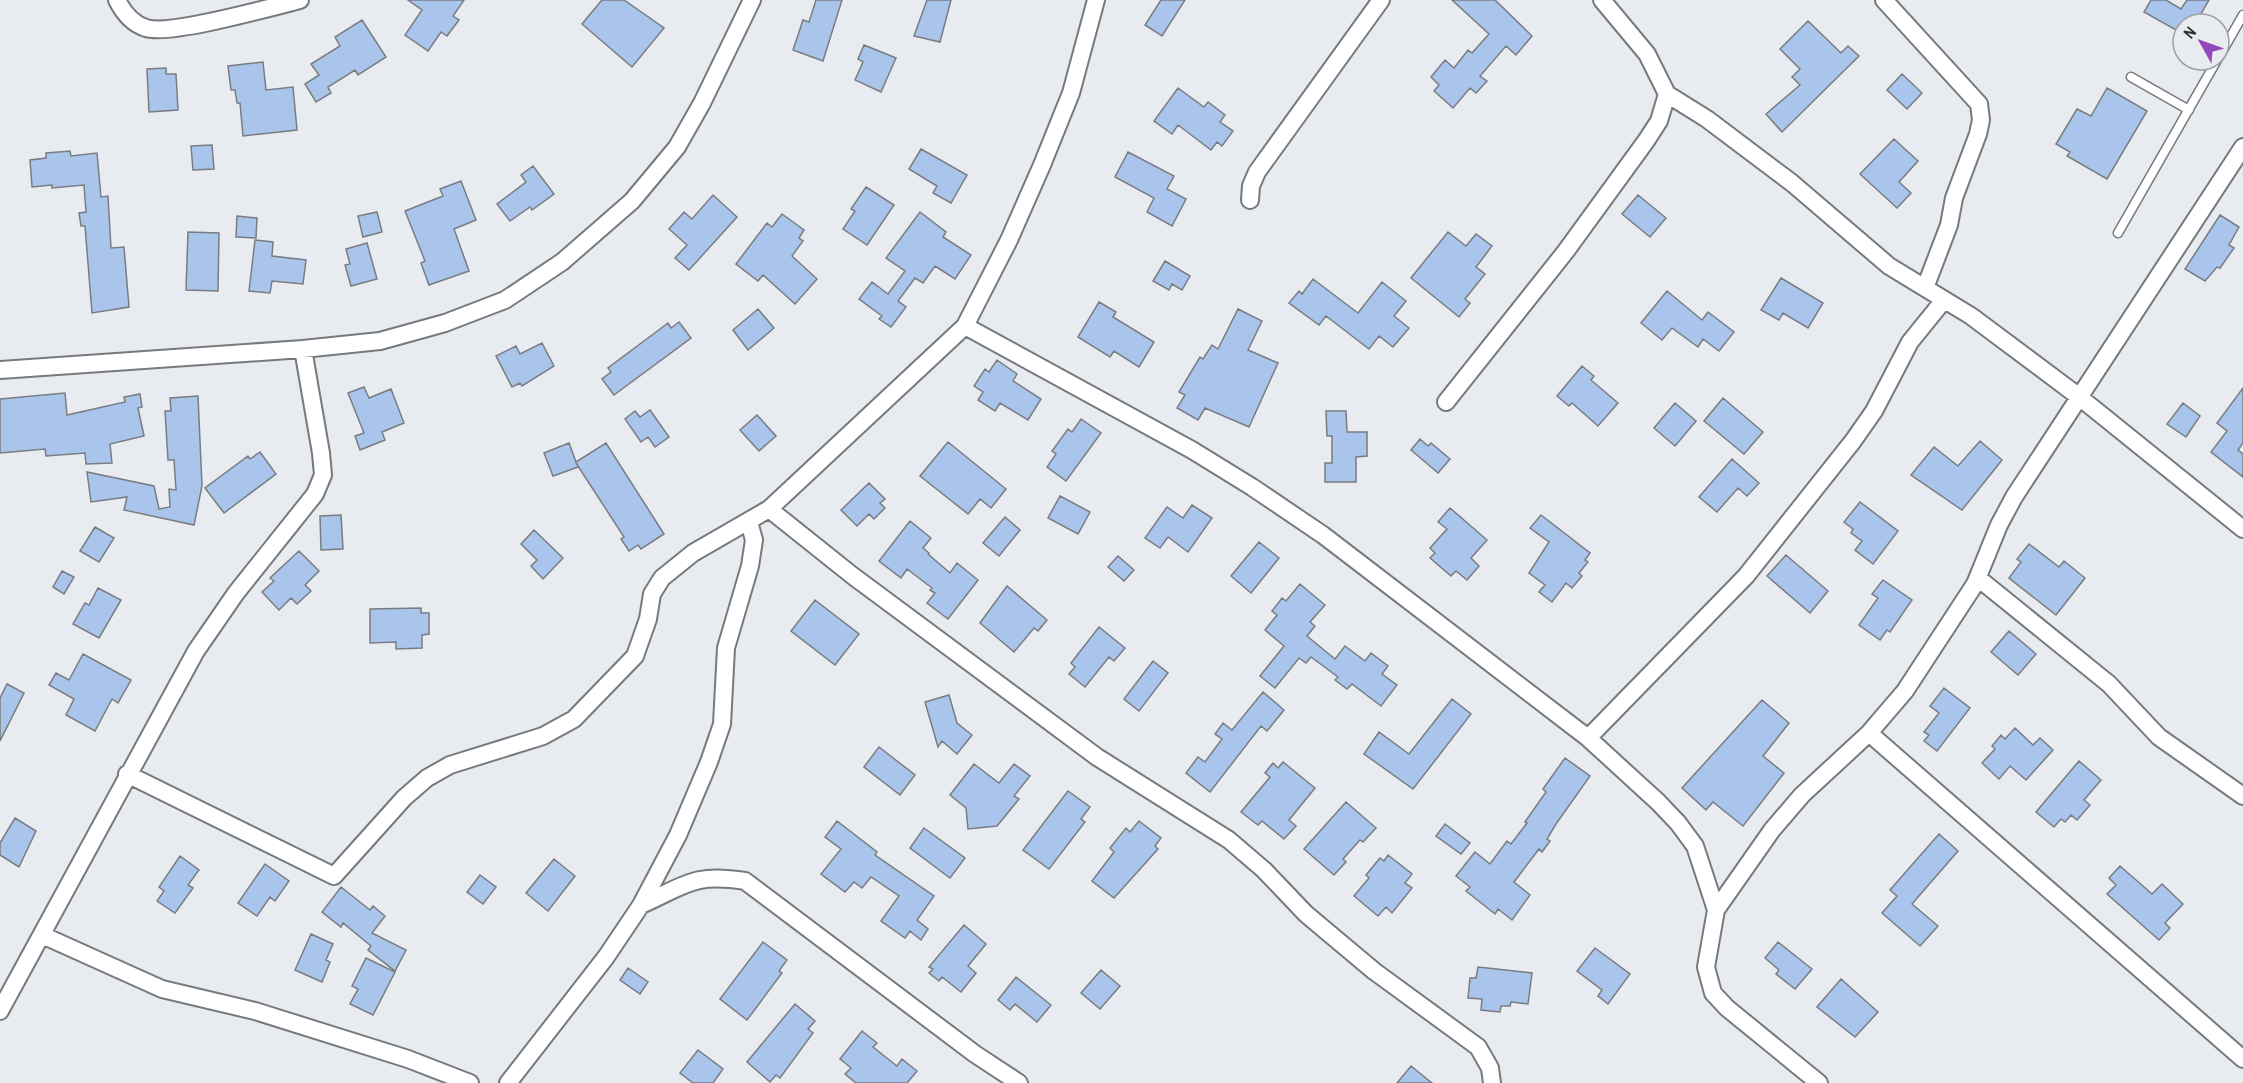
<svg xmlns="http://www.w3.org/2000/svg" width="2243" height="1083" font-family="'Archivo Narrow',sans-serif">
  <rect width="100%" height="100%" fill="#e8ebf0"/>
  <path fill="#a9c5eb" stroke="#797c80" stroke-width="1.5" d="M408,0H464L453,16L459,20L447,36L441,32L428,51L405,35L422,10Z
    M602,0H624L664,28L632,67L582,24Z
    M816,0H842L823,61L793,50L803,20L809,22Z
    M927,0H951L940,42L914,36Z
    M1161,0H1185L1162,36L1145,25Z
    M1452,0H1495L1532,36L1516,55L1506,46L1480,76L1487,81L1476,93L1470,88L1453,108L1434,91L1439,85L1431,77L1445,60L1454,68L1468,50L1472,53L1489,34Z
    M2151,0H2166L2181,9L2187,0H2209L2198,19L2207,24H2183V34L2144,12Z
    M362,20L386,57L358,75L355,70L328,87L331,93L316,102L305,84L319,75L311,64L340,46L335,37Z
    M1808,21L1841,53L1848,46L1859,56L1782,132L1766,114L1800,85L1792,77L1800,69L1780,49Z
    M864,45L896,58L881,92L855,80L863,62L858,59Z
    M263,62L266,90L293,87L297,130L243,136L240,103H237L235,90H231L228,66Z
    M166,68V74H176L178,110L149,112L147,69Z
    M1902,74L1922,93L1907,109L1887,90Z
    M1178,88L1204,107L1208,102L1225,115L1220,122L1233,131L1222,146L1217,142L1211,150L1178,125L1172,134L1154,121Z
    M2107,88L2147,111L2107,179L2067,156L2070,152L2056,144L2077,109L2091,116Z
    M1894,139L1918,161L1899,182L1911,193L1897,208L1860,174Z
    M212,145L214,169L193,170L191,146Z
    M921,149L967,175L951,203L933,193L937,186L909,169Z
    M70,151L71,156L97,153L101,197L108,196L111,248L124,247L129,307L92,313L85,226H81L79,213L86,212L84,185L52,188V185L32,187L30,160L46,158V153Z
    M1128,152L1174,176L1167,189L1186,199L1172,226L1147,212L1154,198L1115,177Z
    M533,166L554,194L532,210L530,207L510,221L497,204L526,182L521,175Z
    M461,181L476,220L454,229L469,271L429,285L421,263L425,261L405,211L443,196L440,189Z
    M866,187L894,205L867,245L843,229L855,211L851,209Z
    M713,195L737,217L689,270L675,258L687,245L669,229L684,212L692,219Z
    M1638,195L1666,218L1650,237L1622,214Z
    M377,212L382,232L363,237L358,216Z
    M920,212L946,232L943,237L971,255L955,279L935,266L923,283L915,278L898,301L906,307L891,327L879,319L882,316L859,299L872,282L888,294L905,271L886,258Z
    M782,214L804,230L799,238L803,241L792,256L817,279L795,304L763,275L758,281L736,264L767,223L772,227Z
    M2220,215L2239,227L2229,245L2234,248L2220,268L2217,267L2205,281L2185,269Z
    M237,216L257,218L256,238L236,237Z
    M188,232L219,233L218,291L186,290Z
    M1448,232L1466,246L1476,234L1492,246L1476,267L1485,274L1465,299L1470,303L1459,317L1411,278Z
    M255,240L273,242L272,256L306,260L303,284L272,281L270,293L249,291Z
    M367,243L377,279L351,286L345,265L350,264L346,249Z
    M1165,261L1190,276L1182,290L1172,284L1169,290L1153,281Z
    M1781,278L1823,303L1808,328L1783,313L1779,320L1761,310Z
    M1313,279L1358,313L1382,282L1406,301L1394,316L1409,328L1393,347L1379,336L1369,349L1326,316L1319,325L1289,303L1299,291L1302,294Z
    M1667,291L1702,320L1708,312L1734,332L1719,351L1703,339L1698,347L1672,328L1662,340L1641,323Z
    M1099,302L1116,312L1113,317L1154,342L1139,367L1114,351L1110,357L1078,337Z
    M758,309L774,328L748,350L733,330Z
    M1238,309L1262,321L1248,350L1278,363L1249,427L1205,408L1198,420L1177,408L1185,395L1179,392L1200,357L1203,359L1212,345L1218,349Z
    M679,322L691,338L614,395L602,379L611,372L608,368L668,323L671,328Z
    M542,343L554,366L522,386L520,383L512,387L496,356L516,346L520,354Z
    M997,360L1017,374L1013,381L1041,399L1028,420L1000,403L995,411L978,400L983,392L974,386L985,369L989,372Z
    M1582,366L1594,376L1591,380L1618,403L1598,426L1572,403L1569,406L1557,396Z
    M364,387L369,398L391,389L404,423L382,432L385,440L360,450L355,436L364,433L348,393Z
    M2243,388V443L2238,450L2243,454V477L2211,452L2227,431L2217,423Z
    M65,393L67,415L125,402L124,397L140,394L142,407L138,408L144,436L110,444L112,463L86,464L85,453L46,456L45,449L0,453V399Z
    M198,396L202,486L194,525L124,510L127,497L91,502L87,472L154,486L159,509L170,507L169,489L176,490L174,460H168L165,411H171L170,398Z
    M1723,398L1763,432L1744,454L1704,421Z
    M1675,403L1696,421L1675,446L1654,428Z
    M2183,403L2200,416L2186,437L2167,424Z
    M650,410L669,437L655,447L648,437L641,442L625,419L635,411L640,417Z
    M1326,411H1346L1347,432H1367V456L1356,457V482H1325V463H1332V436H1327Z
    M757,415L776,436L759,451L740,430Z
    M1081,419L1101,433L1066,481L1047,467L1056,454L1052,451L1068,429L1072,432Z
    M1420,439L1428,446L1431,443L1450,459L1438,473L1411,450Z
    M1980,441L2002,460L1962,510L1911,475L1934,447L1958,466Z
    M948,442L1006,489L991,508L980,499L968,514L920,476Z
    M569,443L576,462L606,443L664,534L641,549L638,545L629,551L621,539L624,537L576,463L578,467L553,476L544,453Z
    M260,452L276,474L224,513L205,488L248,456L250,459Z
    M1732,459L1759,483L1747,496L1738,488L1717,512L1699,497Z
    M869,483L885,499L880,503L885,508L874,519L869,514L857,526L841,510Z
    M1060,496L1090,512L1078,534L1048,518Z
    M1860,502L1898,531L1873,564L1855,550L1862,541L1851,533L1853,529L1844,522Z
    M1192,505L1212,518L1188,552L1168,537L1160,548L1145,538L1167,507L1183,518Z
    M1450,508L1487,540L1471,558L1479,566L1467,580L1456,571L1451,576L1430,558L1435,553L1430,548L1447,529L1438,522Z
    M341,515L343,549L321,550L320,516Z
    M1541,515L1590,553L1585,560L1588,562L1579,573L1582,576L1572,588L1566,583L1552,602L1539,592L1545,585L1529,573L1549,542L1530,528Z
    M1005,517L1020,530L999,556L983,543Z
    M910,521L931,538L923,548L929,553L928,554L950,573L957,563L978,580L948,619L927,603L935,593L930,590L932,588L907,569L901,578L879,561Z
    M95,527L114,538L99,562L80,551Z
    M534,530L563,558L543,579L531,566L537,560L521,544Z
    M1259,542L1279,558L1251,593L1231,576Z
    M2029,544L2059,567L2064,561L2085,578L2056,615L2009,578L2021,562L2017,559Z
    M299,551L319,571L305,585L311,591L297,604L291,598L279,610L262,592L274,581L270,578Z
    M1786,555L1828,591L1810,613L1767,576Z
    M1118,556L1134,570L1124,581L1108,567Z
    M62,571L74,577L64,594L53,587Z
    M1883,580L1912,600L1890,632L1887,630L1880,640L1859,625L1878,598L1872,594Z
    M1300,584L1325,605L1310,622L1315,626L1307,636L1335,659L1345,646L1365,661L1371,653L1388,666L1382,674L1397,685L1381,706L1352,684L1347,689L1335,680L1338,677L1311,657L1306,663L1299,658L1275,688L1260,676L1284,646L1265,630L1277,615L1272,611L1282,598L1286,601Z
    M1007,586L1047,620L1038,631L1034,628L1014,652L980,623Z
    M98,588L121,600L99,638L73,624L85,603L89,605Z
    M815,600L859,634L835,665L791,631Z
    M421,608V613H429V634L422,635V648L396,649V642L370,643V609Z
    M1099,627L1125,648L1114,661L1109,657L1085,687L1069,674L1075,667L1071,663Z
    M2009,631L2036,654L2018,675L1991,652Z
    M83,654L131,680L118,703L112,699L95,731L66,715L74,699L49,685L56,673L69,680Z
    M1153,661L1168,673L1139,711L1124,699Z
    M7,684L24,693L0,741V698Z
    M1944,688L1970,708L1937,751L1924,741L1929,735L1924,732L1939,713L1930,706Z
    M1263,692L1284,710L1267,731L1261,726L1210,792L1186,773L1198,757L1205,762L1222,739L1215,734L1223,723L1232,730Z
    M949,695L957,723L972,735L957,754L942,741L938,747L925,702Z
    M1452,699L1471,714L1413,789L1364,754L1379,732L1409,754Z
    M1762,700L1789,723L1763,756L1784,773L1743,826L1713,802L1706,810L1682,788Z
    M2015,728L2033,745L2040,738L2053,750L2026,780L2010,766L1999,779L1982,763L1995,749L1992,746L2001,735L2005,739Z
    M879,747L915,775L900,795L864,767Z
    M1565,758L1590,776L1556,824L1547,839L1550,841L1542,852L1539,849L1514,882L1530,895L1512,920L1498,909L1495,914L1466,891L1470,887L1456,876L1475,852L1490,864L1507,841L1511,844L1527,823L1525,822L1546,792L1543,789Z
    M2079,761L2101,780L2084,800L2090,805L2077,820L2071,815L2065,822L2061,819L2054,827L2036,812Z
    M1283,762L1315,788L1289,820L1296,826L1284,839L1262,821L1258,825L1241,812L1270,777L1265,773L1273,763L1278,768Z
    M974,764L999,783L1014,764L1030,776L1014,796L1019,799L997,826L968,829L966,808L950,795Z
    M1068,791L1090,807L1081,819L1085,822L1049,869L1023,850Z
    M1346,802L1376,828L1363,842L1360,840L1343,859L1346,862L1334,875L1304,849Z
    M15,818L36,831L19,867L0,855V843Z
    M837,821L877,852L875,855L934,896L917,920L928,929L921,940L910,931L905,938L881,921L899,896L871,877L862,888L854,882L845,892L821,874L841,849L825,837Z
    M1139,821L1161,838L1155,846L1158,849L1114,898L1092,881L1114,852L1110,848L1126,828L1130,832Z
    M1445,824L1470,843L1461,854L1436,836Z
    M924,828L965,858L950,878L910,848Z
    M1939,834L1958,851L1912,904L1938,926L1920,946L1882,913L1897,896L1890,890Z
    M1388,855L1412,874L1405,883L1412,888L1392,913L1386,907L1378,916L1354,896L1369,878L1366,875L1380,858L1384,861Z
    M180,856L199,870L188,885L193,888L175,913L157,901L164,891L159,887Z
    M554,859L575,876L548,911L526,893Z
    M265,864L289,881L275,901L270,897L257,916L238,903Z
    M2120,866L2152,894L2162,884L2183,904L2165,923L2170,928L2159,940L2107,894L2116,885L2109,878Z
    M480,875L496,887L483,904L467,892Z
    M341,887L370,910L373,906L385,916L372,933L406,950L395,971L368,950L371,946L343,923L341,927L322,912Z
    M964,925L986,944L968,966L976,973L961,992L942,977L939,981L929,973L933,969L929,967Z
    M311,934L333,944L326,960L330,962L322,982L295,970Z
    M763,942L787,960L779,971L782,973L747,1020L720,999Z
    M1778,942L1812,969L1795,989L1776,974L1779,970L1765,958Z
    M1595,948L1630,974L1608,1004L1598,996L1602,990L1577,971Z
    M366,958L395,972L373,1015L350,1004L358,989L352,986Z
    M1478,967L1532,973L1528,1004L1511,1002L1510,1006H1501L1500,1012L1481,1010L1482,999L1468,998L1470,978H1476Z
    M628,968L648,982L640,994L620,980Z
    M1101,970L1120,986L1100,1009L1081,993Z
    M1016,977L1051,1005L1037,1022L1015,1004L1010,1010L998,1000Z
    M1841,979L1878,1012L1855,1037L1817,1007Z
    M795,1004L815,1021L808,1029L813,1033L780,1078L776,1075L770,1082L747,1062Z
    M862,1031L877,1043L873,1047L897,1066L902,1059L917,1071L907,1083H856L845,1074L851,1068L840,1059Z
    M698,1050L723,1069L713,1083H693L680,1073Z
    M1411,1066L1432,1083H1397Z"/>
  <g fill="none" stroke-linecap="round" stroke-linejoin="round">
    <g stroke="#76797d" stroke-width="11">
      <path id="lane" d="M2219,57L2243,15
        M2131,77L2189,110
        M2118,233L2217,60"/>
    </g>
    <g stroke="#76797d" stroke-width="20">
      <path id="street" d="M117,0C123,12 133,24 146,28C169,36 272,7 300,0
        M1602,0L1647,54L1667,94L1707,119L1792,183L1889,266L1971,316L2078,396L2243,529
        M1884,0L1979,104L1981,120L1978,134L1954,198L1949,225L1925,288
        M1250,200L1251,186L1257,172L1381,0
        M965,326L1192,450L1252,487L1323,535L1588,738L1658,802L1678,823L1695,846L1716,910L1706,967L1713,993L1727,1008L1819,1083
        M0,370L303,349L380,341L445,323L505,300L562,262L632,201L677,147L702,103L752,0
        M1446,402L1566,251L1646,141L1659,121L1667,94
        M769,509L853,576L1097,757L1229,840L1264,870L1306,914L1374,971L1478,1047L1490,1068L1492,1083
        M1978,578L2109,684L2159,737L2243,796
        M1869,733L2243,1059
        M1588,738L1746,576L1853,441L1874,411L1910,342L1944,300
        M127,774L334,876L404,798L427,778L450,765L543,736L574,719L635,656L648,619L652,594L662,578L693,553L769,509L965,326L1009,240L1042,165L1071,93L1096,0
        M641,905C686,885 693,873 745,881L975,1054L1019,1083
        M1716,910L1772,830L1802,795L1869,733L1905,691L1975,584L1999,525L2014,497L2243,147
        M42,935L162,989L255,1011L408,1059L470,1083
        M0,1011L196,651L236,593L315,494L323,475L321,453L303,349
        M508,1083L606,957L641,905L678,835L709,762L722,724L726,648L750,566L754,540L749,522"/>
    </g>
    <use href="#lane" stroke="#fff" stroke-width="8"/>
    <use href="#street" stroke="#fff" stroke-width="16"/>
  </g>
  <g transform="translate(2201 42) rotate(310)"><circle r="28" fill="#e8ebf0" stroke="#9d9fa3" stroke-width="1.5"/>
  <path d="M0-4.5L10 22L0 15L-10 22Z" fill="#9248ba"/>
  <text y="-9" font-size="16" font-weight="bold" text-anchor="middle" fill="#2c2e2f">N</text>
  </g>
</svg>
